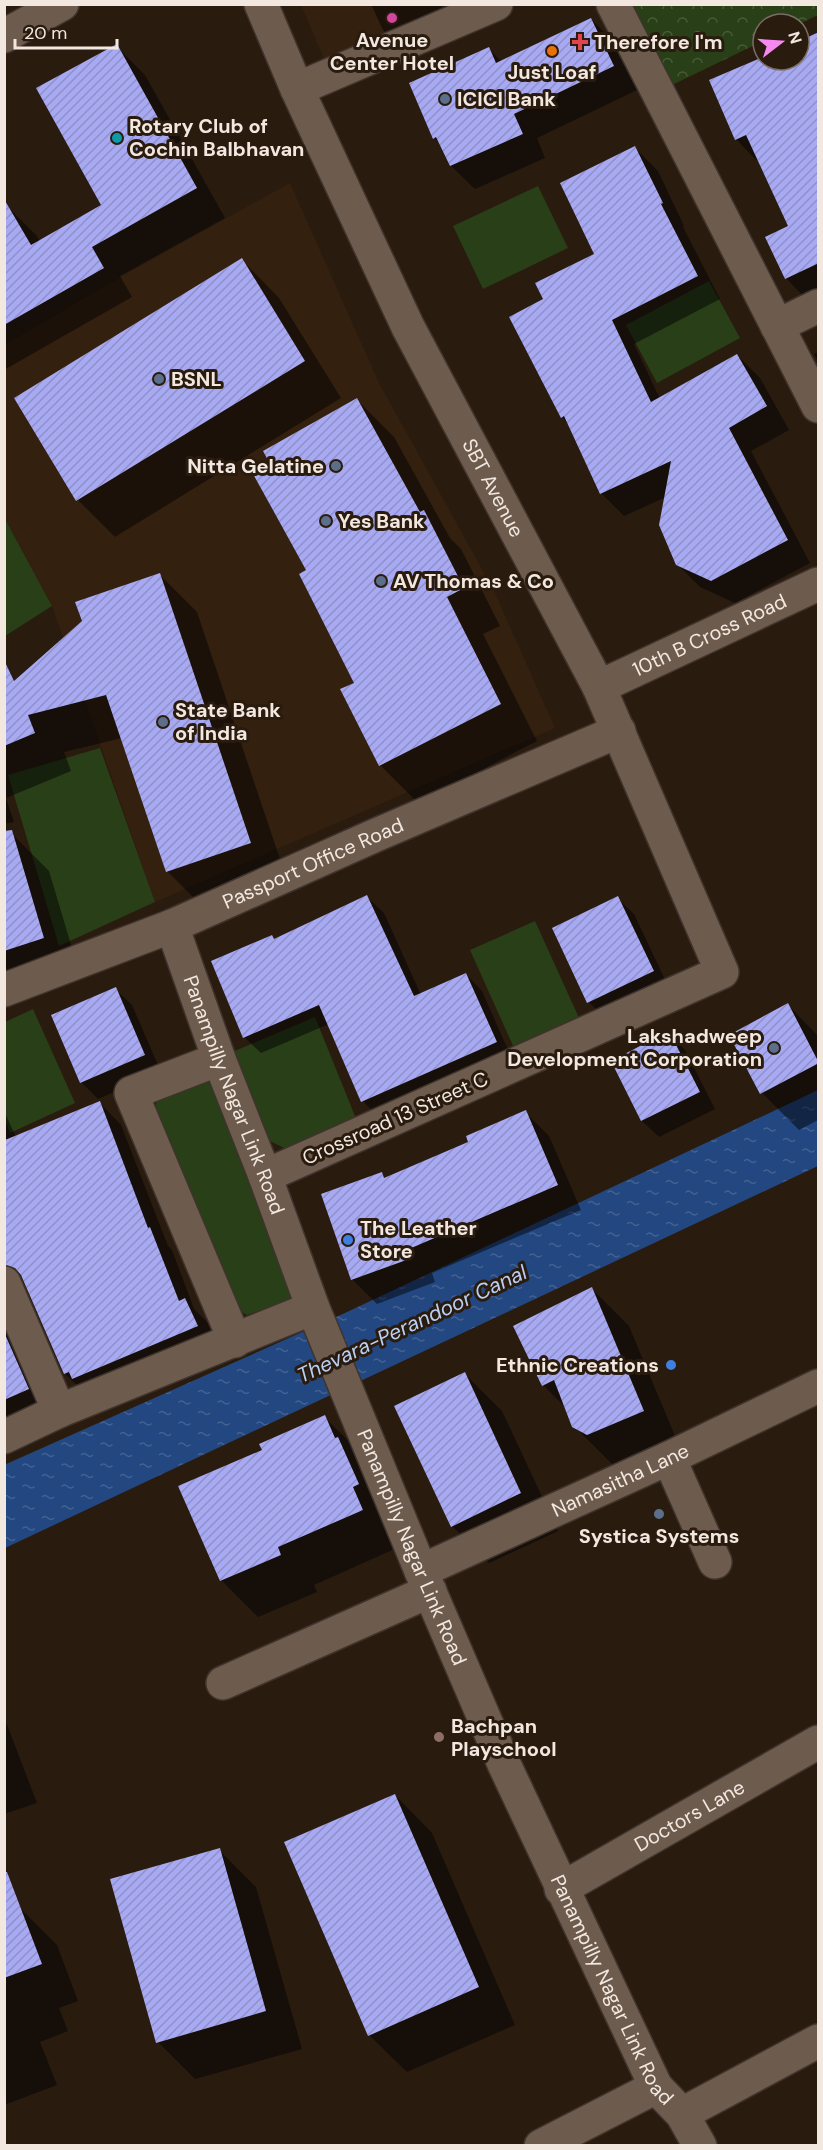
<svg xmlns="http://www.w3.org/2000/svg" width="823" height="2150" font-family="'DM Sans',sans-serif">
  <defs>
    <pattern id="park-crowns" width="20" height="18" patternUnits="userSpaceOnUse" patternTransform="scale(1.5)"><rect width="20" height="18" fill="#283f17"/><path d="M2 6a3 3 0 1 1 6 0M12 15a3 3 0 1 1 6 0" fill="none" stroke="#485b38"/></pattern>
    <pattern id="water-ripples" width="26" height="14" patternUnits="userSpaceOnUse" patternTransform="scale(1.5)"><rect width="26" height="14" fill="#234780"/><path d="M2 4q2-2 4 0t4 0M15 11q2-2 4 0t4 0" fill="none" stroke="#436292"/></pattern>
    <pattern id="building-hatch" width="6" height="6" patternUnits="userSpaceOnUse" patternTransform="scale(1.5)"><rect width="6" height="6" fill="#a8a9f3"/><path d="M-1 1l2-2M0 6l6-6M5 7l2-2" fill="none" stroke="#9090c7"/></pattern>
  </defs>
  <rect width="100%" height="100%" fill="#2a1b0f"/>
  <path fill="#34200f" d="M301,5H455L326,63Z
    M290,183L379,383L494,591L555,728L155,902L52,606L5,519L4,345L124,275Z"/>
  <path fill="#283f17" d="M538,186L568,248L483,289L453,226Z
    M709,281L740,338L657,383L626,325Z
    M5,519L52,606L5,636H4Z
    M100,748L155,902L59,946L8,775Z
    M535,921L580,1020L514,1048L470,950Z
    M33,1009L75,1103L10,1133L5,1120V1022Z
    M315,1017L357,1121L292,1152L268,1140L232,1052Z
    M204,1079L222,1090L295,1283L290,1300L247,1315L229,1305L152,1114L159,1096Z"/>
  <path fill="url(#park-crowns)" d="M632,5H818V15L799,24H763V41L670,86Z"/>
  <path fill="url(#water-ripples)" d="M818,1090V1166L5,1548L4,1465L345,1313Z"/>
  <path fill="#0007" d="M371,4H519L410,57L383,30Z
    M591,19L615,43L637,90L537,138L545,158L475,189L451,166L442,145L434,138L489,49L502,62Z
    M818,34V293L806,299L786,278L790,226L759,159L756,160L736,139L763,60H799V42Z
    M116,46L145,75L225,218L120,276L132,297L4,370V207L7,206L36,235L40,241L103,205Z
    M635,148L658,171L684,226L683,227L720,299L634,344L660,399L737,355L760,378L789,430L751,451L810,563L735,603L700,587L677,564L666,497L624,516L601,493L569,424L562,417L545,300L596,254Z
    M242,260L279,298L341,398L115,537L78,500Z
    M818,352V362L814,354Z
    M357,400L394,437L450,538L461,549L500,626L483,634L537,741L418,803L380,765L342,690L356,683L309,571L271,463Z
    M160,575L197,612L287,880L204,908L167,871L122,738L64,752L71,771L6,798L14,822L4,824V689Z
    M12,834L49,871L80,975L29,992L4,967V836Z
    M367,897L384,913L421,995L466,974L482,991L512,1059L379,1118L363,1101L329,1024L261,1053L244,1037L275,940Z
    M617,898L634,914L669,988L605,1019L589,1002L554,929Z
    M115,989L132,1005L161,1072L98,1099L81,1082Z
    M788,1005L818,1036V1120L799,1130L762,1093Z
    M669,1033L685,1050L715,1109L659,1137L642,1121L613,1061Z
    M100,1103L121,1125L168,1246L172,1250L194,1309L207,1322L219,1348L87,1395L65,1374L24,1279L11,1266L4,1237V1111L16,1137Z
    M525,1112L549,1136L581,1210L432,1273L435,1282L377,1304L352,1279L381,1174L386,1179L470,1143Z
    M592,1289L629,1326L680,1448L626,1472L612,1464L574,1426L567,1409L543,1385Z
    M4,1306L47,1408L4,1426Z
    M465,1374L502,1411L558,1531L489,1563L452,1526Z
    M324,1417L362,1454L399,1547L314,1585L317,1592L258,1617L221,1580Z
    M4,1717L37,1803L4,1814Z
    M395,1795L432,1833L515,2025L407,2072L369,2035Z
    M219,1850L256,1887L302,2049L195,2079L158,2042Z
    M4,1898L19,1907L57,1945L78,2001L59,2008L68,2031L40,2042L57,2085L4,2105Z"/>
  <path fill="url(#building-hatch)" d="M591,18L614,66L514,114L523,134L450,166L436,137L433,139L409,83L489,47L496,63Z
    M819,32V263L785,279L765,237L788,226L746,135L735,140L709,80L763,57V60H799V41Z
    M117,44L197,188L92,247L104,268L4,325V199L31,245L101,205L36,88Z
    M635,146L663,203L661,204L698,276L612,320L651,402L737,354L767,406L729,428L788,540L711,581L676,565L659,525L671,461L600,494L564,416L561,418L509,317L543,299L535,283L594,254L560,183Z
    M242,258L305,361L76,501L14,398Z
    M357,398L420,512L424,510L464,588L447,597L501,704L379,766L340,689L354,683L299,574L306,570L252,472L269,462L263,451Z
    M160,573L251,843L166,872L106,695L28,715L35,733L4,746V660L14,681L82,621L75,602Z
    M12,830L44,938L4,951V831Z
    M367,895L414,996L466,973L497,1042L361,1102L319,1005L243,1038L211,961L272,935L274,939Z
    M618,896L654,971L587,1003L552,928Z
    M116,987L145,1055L80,1083L51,1015Z
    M788,1003L819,1063L760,1094L729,1035Z
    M669,1031L700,1092L641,1121L611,1061Z
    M100,1101L148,1228L150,1227L179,1301L185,1298L198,1326L72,1379L69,1372L64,1374L21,1275L15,1268L4,1265L5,1140Z
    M526,1110L558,1185L409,1249L412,1258L351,1280L321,1194L382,1172L384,1178L468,1142L466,1136Z
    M592,1287L644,1411L587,1435L572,1427L554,1380L542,1386L513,1326Z
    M4,1332L29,1389L4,1400Z
    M465,1372L521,1493L451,1527L394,1406Z
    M325,1415L335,1438L338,1437L359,1484L353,1487L363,1510L278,1547L281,1555L220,1581L178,1486L262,1450L259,1444Z
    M395,1794L479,1987L368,2036L284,1842Z
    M220,1848L266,2011L156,2043L110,1879Z
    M4,1872H7L42,1964L4,1978Z"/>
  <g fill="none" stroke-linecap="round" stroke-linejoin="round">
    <g stroke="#3f332d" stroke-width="36">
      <g id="minor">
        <path id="s1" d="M261,4L297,89L408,327L599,687L722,972L265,1176"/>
        <path d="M613,4L818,406"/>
        <path d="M4,36L62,4"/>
        <path d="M297,89L496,4"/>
        <path d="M777,326L818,306"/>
        <path id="s2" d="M599,687L818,584"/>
        <path id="s3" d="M172,926L219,1059L265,1176L313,1308L421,1571L504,1764L656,2087L682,2114L700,2146"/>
        <path id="s4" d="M4,990L172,926L376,835L619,731"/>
        <path d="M219,1059L131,1093L235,1341"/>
        <path d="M4,1283L59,1411"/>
        <path d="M4,1437L59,1411L313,1308"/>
        <path d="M669,1458L715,1562"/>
        <path id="s5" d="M421,1571L669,1458L818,1386"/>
        <path d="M223,1683L430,1591"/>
        <path id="s6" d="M561,1889L818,1742"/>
        <path d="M682,2114L818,2041"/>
        <path d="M541,2146L656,2087"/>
      </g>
    </g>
    <use href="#minor" stroke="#6d5b4d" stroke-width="33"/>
  </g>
  <circle fill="#d1479c" stroke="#2a1b0f" stroke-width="2" cx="392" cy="18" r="6"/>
  <path fill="#e0444e" stroke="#2a1b0f" stroke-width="2" d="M577 33h6v6h6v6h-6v6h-6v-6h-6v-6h6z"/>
  <circle fill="#e8710a" stroke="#2a1b0f" stroke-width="2" cx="552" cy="51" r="6"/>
  <g fill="#5c6f8a" stroke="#2a1b0f" stroke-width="2">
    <circle cx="445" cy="99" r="6"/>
    <circle cx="159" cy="379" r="6"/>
    <circle cx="336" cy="466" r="6"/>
    <circle cx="326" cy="521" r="6"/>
    <circle cx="381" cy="581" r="6"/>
    <circle cx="163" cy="722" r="6"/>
    <circle cx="774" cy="1048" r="6"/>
    <circle cx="659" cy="1514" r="6"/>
  </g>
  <circle fill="#0f9aa8" stroke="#2a1b0f" stroke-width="2" cx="117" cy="138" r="6"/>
  <g fill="#3f7fe0" stroke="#2a1b0f" stroke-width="2">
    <circle cx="348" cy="1240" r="6"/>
    <circle cx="671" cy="1365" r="6"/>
  </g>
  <circle fill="#8d6e63" stroke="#2a1b0f" stroke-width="2" cx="439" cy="1737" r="6"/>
  <g text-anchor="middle" stroke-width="6" stroke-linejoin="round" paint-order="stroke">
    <g font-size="20" font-weight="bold" fill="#f3e8e0" stroke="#2a1b0f" text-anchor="start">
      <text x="392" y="47" text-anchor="middle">Avenue<tspan x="392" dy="23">Center Hotel</tspan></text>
      <text x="594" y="49">Therefore I'm</text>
      <text x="552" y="79" text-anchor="middle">Just Loaf</text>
      <text x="457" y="106">ICICI Bank</text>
      <text x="129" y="133">Rotary Club of<tspan x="129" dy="23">Cochin Balbhavan</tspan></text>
      <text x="171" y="386">BSNL</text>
      <text x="324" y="473" text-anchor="end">Nitta Gelatine</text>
      <text x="338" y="528">Yes Bank</text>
      <text x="393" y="588">AV Thomas &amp; Co</text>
      <text x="175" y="717">State Bank<tspan x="175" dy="23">of India</tspan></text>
      <text x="762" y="1043" text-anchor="end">Lakshadweep<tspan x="762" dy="23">Development Corporation</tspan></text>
      <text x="360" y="1235">The Leather<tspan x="360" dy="23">Store</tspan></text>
      <text x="659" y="1372" text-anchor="end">Ethnic Creations</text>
      <text x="659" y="1543" text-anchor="middle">Systica Systems</text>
      <text x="451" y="1733">Bachpan<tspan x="451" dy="23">Playschool</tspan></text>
    </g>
    <g font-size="20" fill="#f3e8e0" stroke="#2a1b0f">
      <text dy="7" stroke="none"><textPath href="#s1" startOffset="537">SBT Avenue</textPath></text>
      <text dy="7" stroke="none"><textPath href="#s2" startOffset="122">10th B Cross Road</textPath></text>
      <text dy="7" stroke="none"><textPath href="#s4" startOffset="334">Passport Office Road</textPath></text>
      <text dy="7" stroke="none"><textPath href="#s3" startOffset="180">Panampilly Nagar Link Road</textPath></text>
      <text transform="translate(395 1118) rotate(-24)" y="7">Crossroad 13 Street C</text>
      <text dy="7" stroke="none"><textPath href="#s5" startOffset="219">Namasitha Lane</textPath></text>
      <text dy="7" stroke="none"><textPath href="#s3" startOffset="666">Panampilly Nagar Link Road</textPath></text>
      <text dy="7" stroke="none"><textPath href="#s6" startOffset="148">Doctors Lane</textPath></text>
      <text dy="7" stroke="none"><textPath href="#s3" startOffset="1152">Panampilly Nagar Link Road</textPath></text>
    </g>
    <g font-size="21" font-style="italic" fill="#bad0f3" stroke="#2a1b0f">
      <text transform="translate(412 1324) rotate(-25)" y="7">Thevara-Perandoor Canal</text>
    </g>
  </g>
  <rect width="823" height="2150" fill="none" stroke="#f3e8e0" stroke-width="12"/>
  <g transform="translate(781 42) rotate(73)"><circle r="28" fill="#2a1b0f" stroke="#7a6d63" stroke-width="1.5"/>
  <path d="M0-4.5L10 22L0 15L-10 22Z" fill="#f589ef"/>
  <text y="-9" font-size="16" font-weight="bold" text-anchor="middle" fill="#f3e8e0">N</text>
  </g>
  <path d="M15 39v9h102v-9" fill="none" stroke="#f3e8e0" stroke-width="3"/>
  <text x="24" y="39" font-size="18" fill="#f3e8e0" stroke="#2a1b0f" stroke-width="4.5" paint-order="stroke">20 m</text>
</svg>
